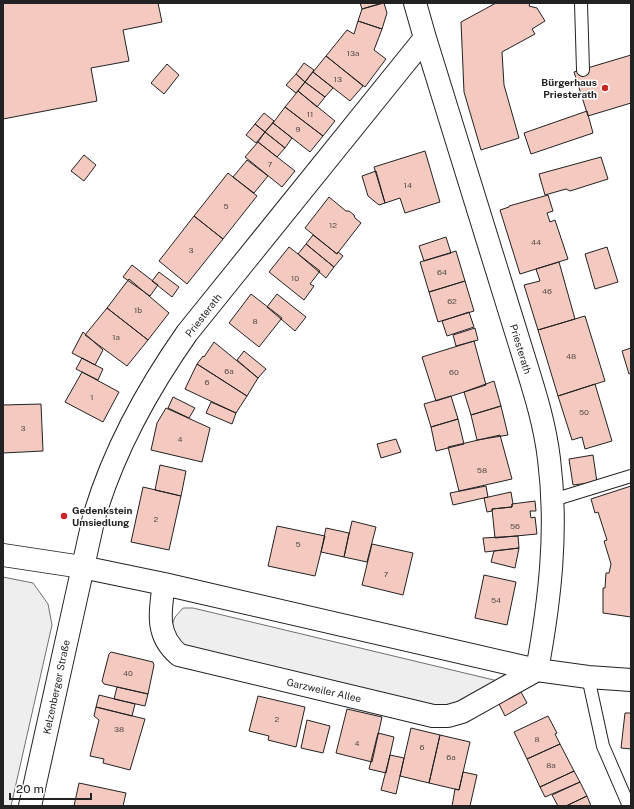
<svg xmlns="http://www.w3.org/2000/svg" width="634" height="809" font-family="'Public Sans',sans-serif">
  <rect width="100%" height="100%" fill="#fff"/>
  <path fill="#eee" stroke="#6f6f6f" d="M3,577L33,583L48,604L52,625L11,806H3Z
    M183,608H193L498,681L447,708L183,647L171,628L175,617Z"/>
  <path fill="#f3c9c0" stroke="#222" d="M3,3H158L162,22L123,30L129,61L91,68L97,101L3,119Z
    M360,3H382L362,9Z
    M384,3L387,13L382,29L358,21L362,9Z
    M496,3H530L529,6L537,8L545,21L532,29L535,34L502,52L504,85L519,138L481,150L464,92L461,22Z
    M358,21L382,29L374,50L386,59L365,87L326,56L347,30L354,34Z
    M631,55V103L588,116L574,72Z
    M326,56L363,86L350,101L313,72Z
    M304,63L314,70L305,82L296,74Z
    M167,64L179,75L164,94L151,83Z
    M313,72L333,88L325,97L305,82Z
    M296,74L305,82L296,93L286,85Z
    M305,82L325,97L317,107L298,91Z
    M298,91L335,121L323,136L285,107Z
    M285,107L323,136L310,152L273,123Z
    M587,111L593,133L531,154L524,133Z
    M264,113L274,121L265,132L255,124Z
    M273,123L292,138L285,148L265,132Z
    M255,124L265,132L256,143L246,135Z
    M265,132L285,148L277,157L258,142Z
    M258,142L295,171L282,187L245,157Z
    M425,151L440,202L405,213L400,198L385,203L374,167Z
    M84,155L96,165L84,181L71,171Z
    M601,157L608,179L570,191L566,189L545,195L539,174Z
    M247,160L268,176L254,193L233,177Z
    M376,171L385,203L379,205L368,196L362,176Z
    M228,173L257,196L223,239L194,216Z
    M548,195L553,211L547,213L550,222L555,220L568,259L520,274L500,210L509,207V206Z
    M329,197L346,211H349L354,215L355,218L361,223L337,254L305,228Z
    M194,216L223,239L187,284L159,261Z
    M313,235L337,254L338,252L343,256L334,267L306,244Z
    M446,237L451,253L424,261L419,246Z
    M306,244L334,267L326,278L298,254Z
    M289,247L320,271L310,284L314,286L304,300L269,272Z
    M607,247L618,282L595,289L585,254Z
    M456,251L465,281L429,292L420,262Z
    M559,262L575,319L538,330L524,285L540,281L536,269Z
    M132,265L158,285L150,296L123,277Z
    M159,272L179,287L172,297L152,281Z
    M129,279L169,313L148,340L107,308Z
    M465,281L474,311L438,322L429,292Z
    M251,294L282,318L259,347L229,323Z
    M277,294L306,317L295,331L267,307Z
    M107,308L148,340L127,366L85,335Z
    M469,312L474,327L447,336L442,321Z
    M585,316L605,381L558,396L538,330Z
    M475,328L478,340L456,346L453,335Z
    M83,332L103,350L95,365L72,353Z
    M474,341L486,385L436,401L422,357Z
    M214,342L258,378L247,396L197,364L203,356L204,357Z
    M631,348V373L629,374L622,351Z
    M244,351L266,369L258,378L237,360Z
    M82,358L103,369L98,380L76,369Z
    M197,364L247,396L236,413L185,389Z
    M82,372L119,392L103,422L65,402Z
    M494,381L501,406L471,415L464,392Z
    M595,384L612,441L585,449L582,437L572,440L558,396Z
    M451,396L458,419L431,427L424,404Z
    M173,397L195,408L189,418L168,408Z
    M211,402L236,413L232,424L206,413Z
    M41,404L43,451L3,453V405Z
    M501,406L508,435L477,440L471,415Z
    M166,408L210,428L202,462L151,450L157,423Z
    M458,419L464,444L436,451L431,427Z
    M500,435L512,479L459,491L448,447Z
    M396,439L401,452L381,458L377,444Z
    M593,455L597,482L573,485L569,459Z
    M160,465L186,471L181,496L155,490Z
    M486,486L488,497L453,505L450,493Z
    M631,486V617L603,613V588H605L606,573H609L611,564L604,541L607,540L598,512L595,513L591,499Z
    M143,487L181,496L169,550L131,542Z
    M511,492L513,504H512V507L492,509V511L487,512L484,498Z
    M535,501L536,511H530L531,518L535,517L537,534L495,538L492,509L512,507V504Z
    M352,521L376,527L367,562L344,557Z
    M277,526L325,536L315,576L268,566Z
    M326,528L349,533L344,557L321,552Z
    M518,536L519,548L485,552L483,538Z
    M372,544L413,553L403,595L362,585Z
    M519,548L515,568L491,562L494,551Z
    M484,575L516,582L507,625L475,618Z
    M111,652L153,662L154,665L148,694L104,684L102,681L109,654Z
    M117,687L148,694L145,706L114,699Z
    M521,692L527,703L505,716L499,704Z
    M99,695L135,704L132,716L96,707Z
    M258,696L305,707L296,747L268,740L269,736L249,731Z
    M96,707L145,719L130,770L103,763L104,759L90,756L99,720L94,716Z
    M347,709L382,717L372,762L336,753Z
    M625,713H631V749L621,748Z
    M548,716L557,733L555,734L560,744L527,759L514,732Z
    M307,720L330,726L323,753L301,748Z
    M411,728L440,735L429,783L400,776Z
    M378,733L394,737L386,773L369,769Z
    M440,735L470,742L459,790L429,783Z
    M560,744L574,771L540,787L527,759Z
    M390,755L404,758L396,794L381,790Z
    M574,771L580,782L545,797L540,787Z
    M463,772L477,775L470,806H452L455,789L459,790Z
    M580,782L587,796L566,806H558L552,795Z
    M79,783L126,793L123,806H74Z
    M587,796L591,806H566Z"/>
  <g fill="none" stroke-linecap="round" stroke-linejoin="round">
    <g stroke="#222" stroke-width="14">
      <path id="service" d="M581,3L583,70
        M553,500L631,476
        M588,677L603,746L629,806"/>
    </g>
    <g stroke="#222" stroke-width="24">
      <path id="minor" d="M3,555L82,567L164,584L537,670L588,677L631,680
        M164,584C160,611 155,635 179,655L433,716H448L462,712L537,670C550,600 558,530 549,459C545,425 535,393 525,361L425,38
        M30,806L94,517C114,449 147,390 187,333L425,38L415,3"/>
    </g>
    <use href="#service" stroke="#fff" stroke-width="12"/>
    <use href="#minor" stroke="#fff" stroke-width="22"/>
  </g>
  <g fill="#c62828" stroke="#fff" stroke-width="1.5">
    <circle cx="605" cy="88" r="4"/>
    <circle cx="64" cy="516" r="4"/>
  </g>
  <g text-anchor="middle" stroke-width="3" stroke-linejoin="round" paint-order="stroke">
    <g font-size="8" fill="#564c4a">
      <text x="353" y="56">13a</text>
      <text x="338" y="82">13</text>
      <text x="310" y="117">11</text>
      <text x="298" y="132">9</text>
      <text x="270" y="167">7</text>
      <text x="408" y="188">14</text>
      <text x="226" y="209">5</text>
      <text x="333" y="228">12</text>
      <text x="536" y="245">44</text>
      <text x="191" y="253">3</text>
      <text x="442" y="275">64</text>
      <text x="295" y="281">10</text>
      <text x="547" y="294">46</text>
      <text x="452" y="304">62</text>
      <text x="138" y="313">1b</text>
      <text x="255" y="324">8</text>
      <text x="116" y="340">1a</text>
      <text x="571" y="359">48</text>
      <text x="229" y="374">6a</text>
      <text x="454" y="375">60</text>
      <text x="207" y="385">6</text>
      <text x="92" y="400">1</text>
      <text x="584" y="415">50</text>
      <text x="23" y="431">3</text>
      <text x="180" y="442">4</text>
      <text x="482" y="473">58</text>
      <text x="156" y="522">2</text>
      <text x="515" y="529">56</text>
      <text x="298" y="547">5</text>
      <text x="386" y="577">7</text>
      <text x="496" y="603">54</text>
      <text x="128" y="676">40</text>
      <text x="277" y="722">2</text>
      <text x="119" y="732">38</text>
      <text x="537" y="742">8</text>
      <text x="357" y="746">4</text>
      <text x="422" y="750">6</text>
      <text x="451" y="760">6a</text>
      <text x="551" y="768">8a</text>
    </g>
    <g font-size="10" font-weight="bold" fill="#222" stroke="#fff" text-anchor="end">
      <text x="597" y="86">Bürgerhaus<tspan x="597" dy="12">Priesterath</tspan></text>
      <text x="72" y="514" text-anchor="start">Gedenkstein<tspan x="72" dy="12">Umsiedlung</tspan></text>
    </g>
    <g font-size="10" fill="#222" stroke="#fff">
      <text transform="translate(203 315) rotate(-52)" y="4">Priesterath</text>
      <text transform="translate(521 349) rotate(73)" y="4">Priesterath</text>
      <text transform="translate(56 687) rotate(-78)" y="4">Kelzenberger Straße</text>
      <text transform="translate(324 690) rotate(13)" y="4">Garzweiler Allee</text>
    </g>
  </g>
  <rect width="634" height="809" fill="none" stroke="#222222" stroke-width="8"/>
  <path d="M10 793v6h81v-6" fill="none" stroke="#222222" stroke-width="2"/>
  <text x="16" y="793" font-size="12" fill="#222222" stroke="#ffffff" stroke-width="3" paint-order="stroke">20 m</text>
</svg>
